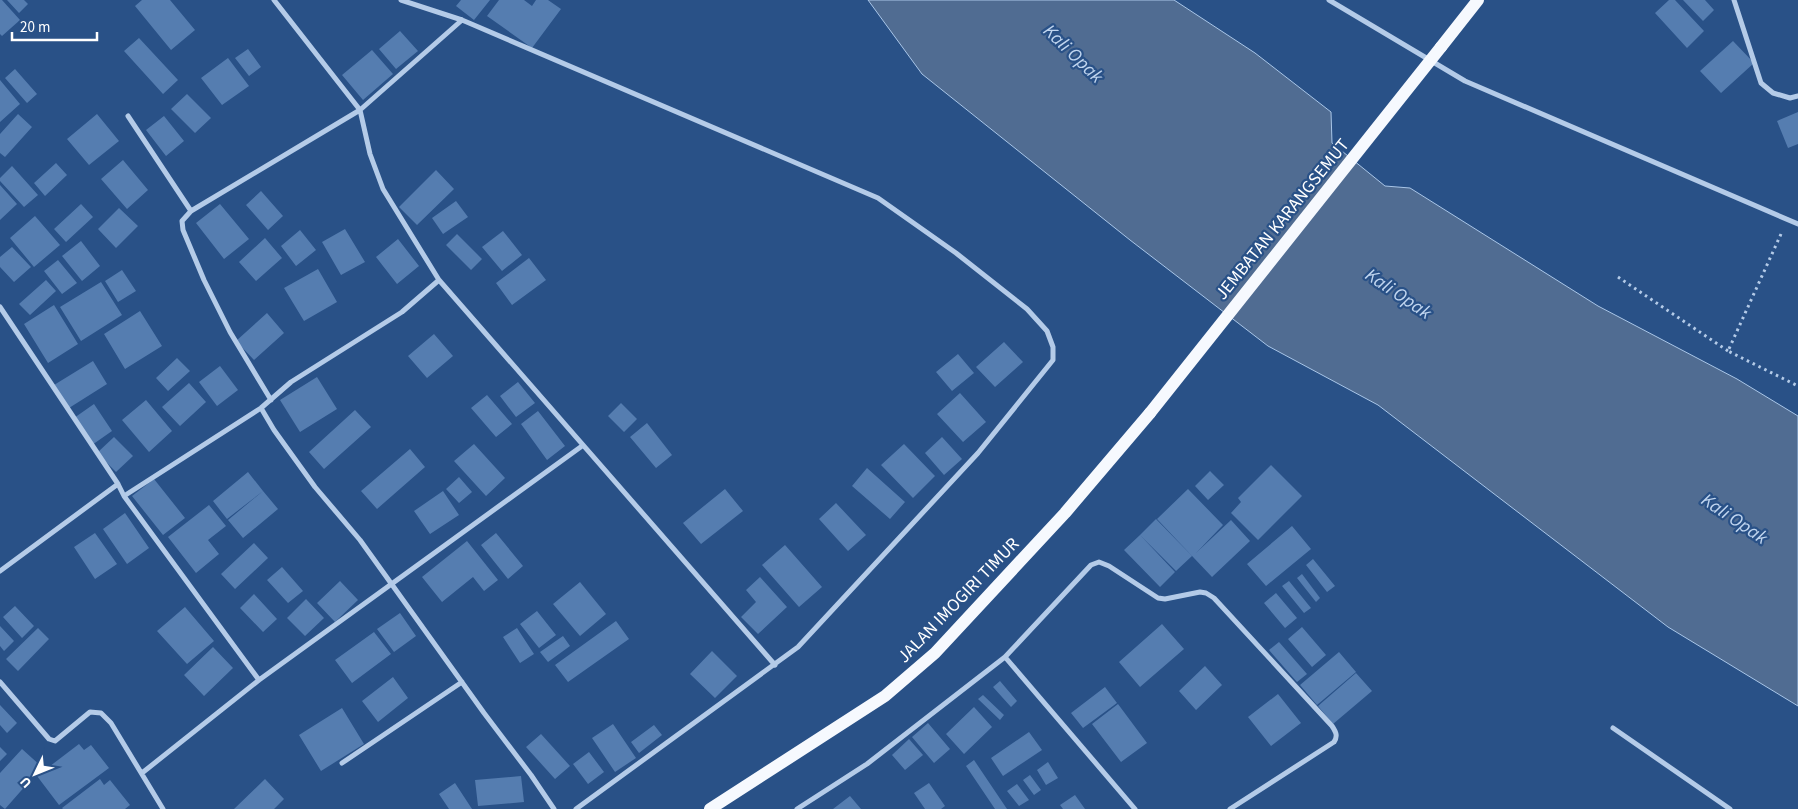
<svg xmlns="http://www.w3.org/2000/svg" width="1798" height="809" font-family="'Source Sans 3',sans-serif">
  <rect width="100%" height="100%" fill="#295187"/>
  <path fill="#506c92" stroke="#a9c6e8" d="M868,0H1174L1255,53L1331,112L1332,143L1385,186L1410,188L1598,306L1737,379L1798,416V706L1668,627L1378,405L1268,346L1130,240L922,74Z"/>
  <path fill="#557db0" d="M0,0H2L20,20L2,36L0,34Z
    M7,0H24L28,4L19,13Z
    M142,0H170L195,30L171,50L135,6Z
    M461,0H490L474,20L456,6Z
    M499,0H524L532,6L536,0H548L561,9L532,48L487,16Z
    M1669,0H1675L1704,31L1687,48L1655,13Z
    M1683,0H1705L1714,10L1703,21Z
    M400,31L418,51L396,69L379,49Z
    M139,38L178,80L163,94L124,51Z
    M1733,41L1754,63L1721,93L1700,71Z
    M248,49L261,67L249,76L235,58Z
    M372,50L393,74L363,100L342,75Z
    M228,58L249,86L222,105L201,78Z
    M15,69L37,94L27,103L5,78Z
    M0,80L20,104L0,122Z
    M187,94L211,118L195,133L171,109Z
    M1798,112V144L1788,148L1777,121Z
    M18,114L32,127L5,157L0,153V134Z
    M97,114L119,141L89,165L67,139Z
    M164,116L184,141L166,156L146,130Z
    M123,160L148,190L127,209L101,179Z
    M56,163L67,175L45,196L34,183Z
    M12,166L38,195L24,207L0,181V178Z
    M436,170L454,189L417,225L399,207Z
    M0,185L17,204L0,220Z
    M261,191L283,216L268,230L246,205Z
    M456,201L468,217L443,234L432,218Z
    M81,204L93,217L66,242L54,229Z
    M220,204L249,239L224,259L196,223Z
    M119,208L138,226L116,248L98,229Z
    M35,216L60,245L34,267L10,238Z
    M345,229L365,262L341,275L322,242Z
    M300,230L316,250L296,266L281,246Z
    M503,231L522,255L502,271L482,247Z
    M457,234L482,259L471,270L446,245Z
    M265,238L282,258L256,281L239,262Z
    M398,239L419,266L397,284L376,257Z
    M81,241L100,266L82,281L62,256Z
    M12,247L31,267L14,282L0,267V257Z
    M529,258L546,280L512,305L496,283Z
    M58,260L77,283L62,294L44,271Z
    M318,269L337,302L304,321L284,288Z
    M122,270L136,291L118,302L105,281Z
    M46,280L56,291L30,315L19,304Z
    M101,282L122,315L81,341L60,307Z
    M54,305L78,344L48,363L24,324Z
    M140,311L162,346L125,369L104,334Z
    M267,313L284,333L254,360L236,341Z
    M434,334L453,356L427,378L408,356Z
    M1004,342L1023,362L995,387L976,367Z
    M958,354L974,373L952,391L936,372Z
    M177,358L190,371L168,391L156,378Z
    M93,361L107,384L69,408L54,385Z
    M220,366L238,390L217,406L199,382Z
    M317,377L337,409L300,432L280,400Z
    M518,382L535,403L516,417L500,396Z
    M189,383L206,402L180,426L162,407Z
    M960,393L986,422L963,442L937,414Z
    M487,395L512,424L496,437L471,408Z
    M146,400L172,431L149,452L122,420Z
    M621,403L637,419L624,432L608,416Z
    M94,404L112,431L92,445L74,418Z
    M355,410L371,427L324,469L309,452Z
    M538,411L565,446L547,460L521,424Z
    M647,423L672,455L656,468L630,437Z
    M114,437L133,456L116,472L97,453Z
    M942,437L962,459L944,475L925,453Z
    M474,444L505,478L486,496L454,461Z
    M904,444L935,476L913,498L881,465Z
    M410,449L425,467L377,509L361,491Z
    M1271,465L1302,496L1258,540L1231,513L1241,502L1238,498Z
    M867,468L905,502L890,519L852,486Z
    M1210,471L1224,485L1208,500L1195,486Z
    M248,472L263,491L227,519L213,501Z
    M459,477L472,492L459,503L446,489Z
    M154,479L185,518L163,535L132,496Z
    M725,489L743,511L701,544L683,523Z
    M1188,489L1223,525L1196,553L1231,520L1250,541L1212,577L1157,519Z
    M263,491L278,509L243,538L228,520Z
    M443,491L459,515L430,534L414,511Z
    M836,503L866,535L848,551L819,519Z
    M209,505L226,526L208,540L219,554L196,573L168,537Z
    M125,513L149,548L127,564L103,529Z
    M1156,519L1192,556L1176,571L1140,535Z
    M1292,526L1311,549L1266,586L1247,564Z
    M95,533L117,564L95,579L74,547Z
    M496,533L523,566L508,579L481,545Z
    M1140,535L1175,572L1160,587L1124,550Z
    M467,541L498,580L484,591L473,577L442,602L422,577Z
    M254,543L268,558L235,589L221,574Z
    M785,545L822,587L799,607L762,565Z
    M1313,559L1335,586L1327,592L1306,565Z
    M282,567L303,591L288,603L267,580Z
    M1302,574L1320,598L1316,602L1297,578Z
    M760,577L787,607L758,634L741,617L756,602L746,590Z
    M340,581L358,600L335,622L317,603Z
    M1289,581L1311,608L1304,613L1282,586Z
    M580,582L606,614L580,636L553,604Z
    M1276,593L1297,618L1285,628L1264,603Z
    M254,594L277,619L263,632L240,608Z
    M306,599L324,618L305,636L287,618Z
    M15,606L34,626L22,638L3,617Z
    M185,607L214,641L187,664L157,631Z
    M537,611L556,635L539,648L520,624Z
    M400,613L416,636L394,652L377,629Z
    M616,621L629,639L568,682L555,665Z
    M1162,624L1184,649L1140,687L1119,662Z
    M0,626L14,641L4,651L0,646Z
    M1302,627L1326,655L1312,667L1288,639Z
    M38,628L49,639L18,671L6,659Z
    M517,628L534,654L520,663L503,637Z
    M374,632L391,654L352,683L335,660Z
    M563,636L570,646L548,662L540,652Z
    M1279,642L1307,674L1297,682L1269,650Z
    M213,647L233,668L204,696L184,675Z
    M712,651L737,676L715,698L690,674Z
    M1339,652L1356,672L1317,705L1300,685Z
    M1205,666L1222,685L1196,710L1179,691Z
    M1356,673L1372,691L1333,724L1318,706Z
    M393,677L408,698L378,722L362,701Z
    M1000,681L1017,701L1011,707L993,687Z
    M1105,687L1117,703L1083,728L1071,713Z
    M1278,694L1301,723L1271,746L1248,717Z
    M983,695L1004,715L1000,720L978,699Z
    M1118,704L1147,743L1121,762L1092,724Z
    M0,705L17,723L7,733L0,725Z
    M974,707L992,727L964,754L946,734Z
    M342,708L364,744L321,771L299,735Z
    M928,723L950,749L934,763L912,737Z
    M613,724L636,758L615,772L592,738Z
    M654,725L662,735L639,753L631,742Z
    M1029,732L1042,750L1003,776L991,758Z
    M541,734L570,766L555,779L526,747Z
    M909,739L923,755L905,770L892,755Z
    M79,744L84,750L91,745L109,768L59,805L37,776Z
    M0,747L7,754L0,761Z
    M22,749L42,767L5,809L0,805V773Z
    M589,752L604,772L588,784L573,764Z
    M974,760L1007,809H995L966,766Z
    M1048,762L1058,778L1046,785L1037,770Z
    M1030,775L1041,790L1034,795L1023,780Z
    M521,776L524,802L478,806L475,780Z
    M100,779L104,785L110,780L130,805L125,809H63L62,808Z
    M265,779L284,799L274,809H234Z
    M455,783L472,809H449L439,794Z
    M929,783L945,806L941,809H925L914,793Z
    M1017,784L1029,800L1019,806L1007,791Z
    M1075,795L1085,809H1063L1060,805Z
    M850,796L861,809H833Z"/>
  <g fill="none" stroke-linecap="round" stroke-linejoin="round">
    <path stroke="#b4cbe8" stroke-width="3" stroke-dasharray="2.5 4" stroke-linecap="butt" d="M1781,234L1728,351L1798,386
      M1618,277L1728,351"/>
    <path stroke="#b4cbe8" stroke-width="5" d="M401,0L462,20L878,198L956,253L1027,309L1047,331L1053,347V360L978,453L798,647L576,809
      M1329,0L1465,81L1798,224
      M1734,0L1761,83L1773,93L1790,98L1798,96
      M128,116L191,211
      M439,280L775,665
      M0,307L118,484
      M271,400L230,332L204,280L183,230L182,221L191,211L360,110L462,20
      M261,408L274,430L315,487L360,540L484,713L531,775L554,809
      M124,496L259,680
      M0,571L118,484L124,496L261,408L291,382L402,312L439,280L383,189L370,154L360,110L274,0
      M1005,657L1135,809
      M0,682L49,739L55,741L90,712L101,713L111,723L163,809
      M1613,728L1730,809
      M342,763L462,682
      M142,773L259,680L582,446
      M797,809L867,764L1005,657L1091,565L1099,562L1109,566L1158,598L1165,599L1200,592L1206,593L1214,598L1332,726C1336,732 1338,736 1334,742L1230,809"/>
    <path stroke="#f6f9fe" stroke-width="12" d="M1441,47L1478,0
      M710,809L885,696L935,653L1065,513L1150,413"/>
    <path stroke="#f6f9fe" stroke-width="12" d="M1150,413L1441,47"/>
  </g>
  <g text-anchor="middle" stroke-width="4.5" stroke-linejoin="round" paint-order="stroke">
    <g font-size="18" fill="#fff" stroke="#295187">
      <text transform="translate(1282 219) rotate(-51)" y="6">JEMBATAN KARANGSEMUT</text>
      <text transform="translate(958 600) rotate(-46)" y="6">JALAN IMOGIRI TIMUR</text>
    </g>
    <g font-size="19" font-style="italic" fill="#c0d5ef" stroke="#295187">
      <text transform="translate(1074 53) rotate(44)" y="7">Kali Opak</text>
      <text transform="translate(1399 293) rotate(34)" y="7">Kali Opak</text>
      <text transform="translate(1735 518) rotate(34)" y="7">Kali Opak</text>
    </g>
  </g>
  <g transform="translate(35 774) rotate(227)" stroke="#295187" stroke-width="4" paint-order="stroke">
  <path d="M0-4L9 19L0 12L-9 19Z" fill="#ffffff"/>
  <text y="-8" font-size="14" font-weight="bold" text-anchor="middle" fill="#ffffff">U</text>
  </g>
  <path d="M12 32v8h85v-8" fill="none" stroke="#ffffff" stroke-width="2.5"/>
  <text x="20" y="32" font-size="15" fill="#ffffff" stroke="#295187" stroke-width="4" paint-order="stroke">20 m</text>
</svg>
